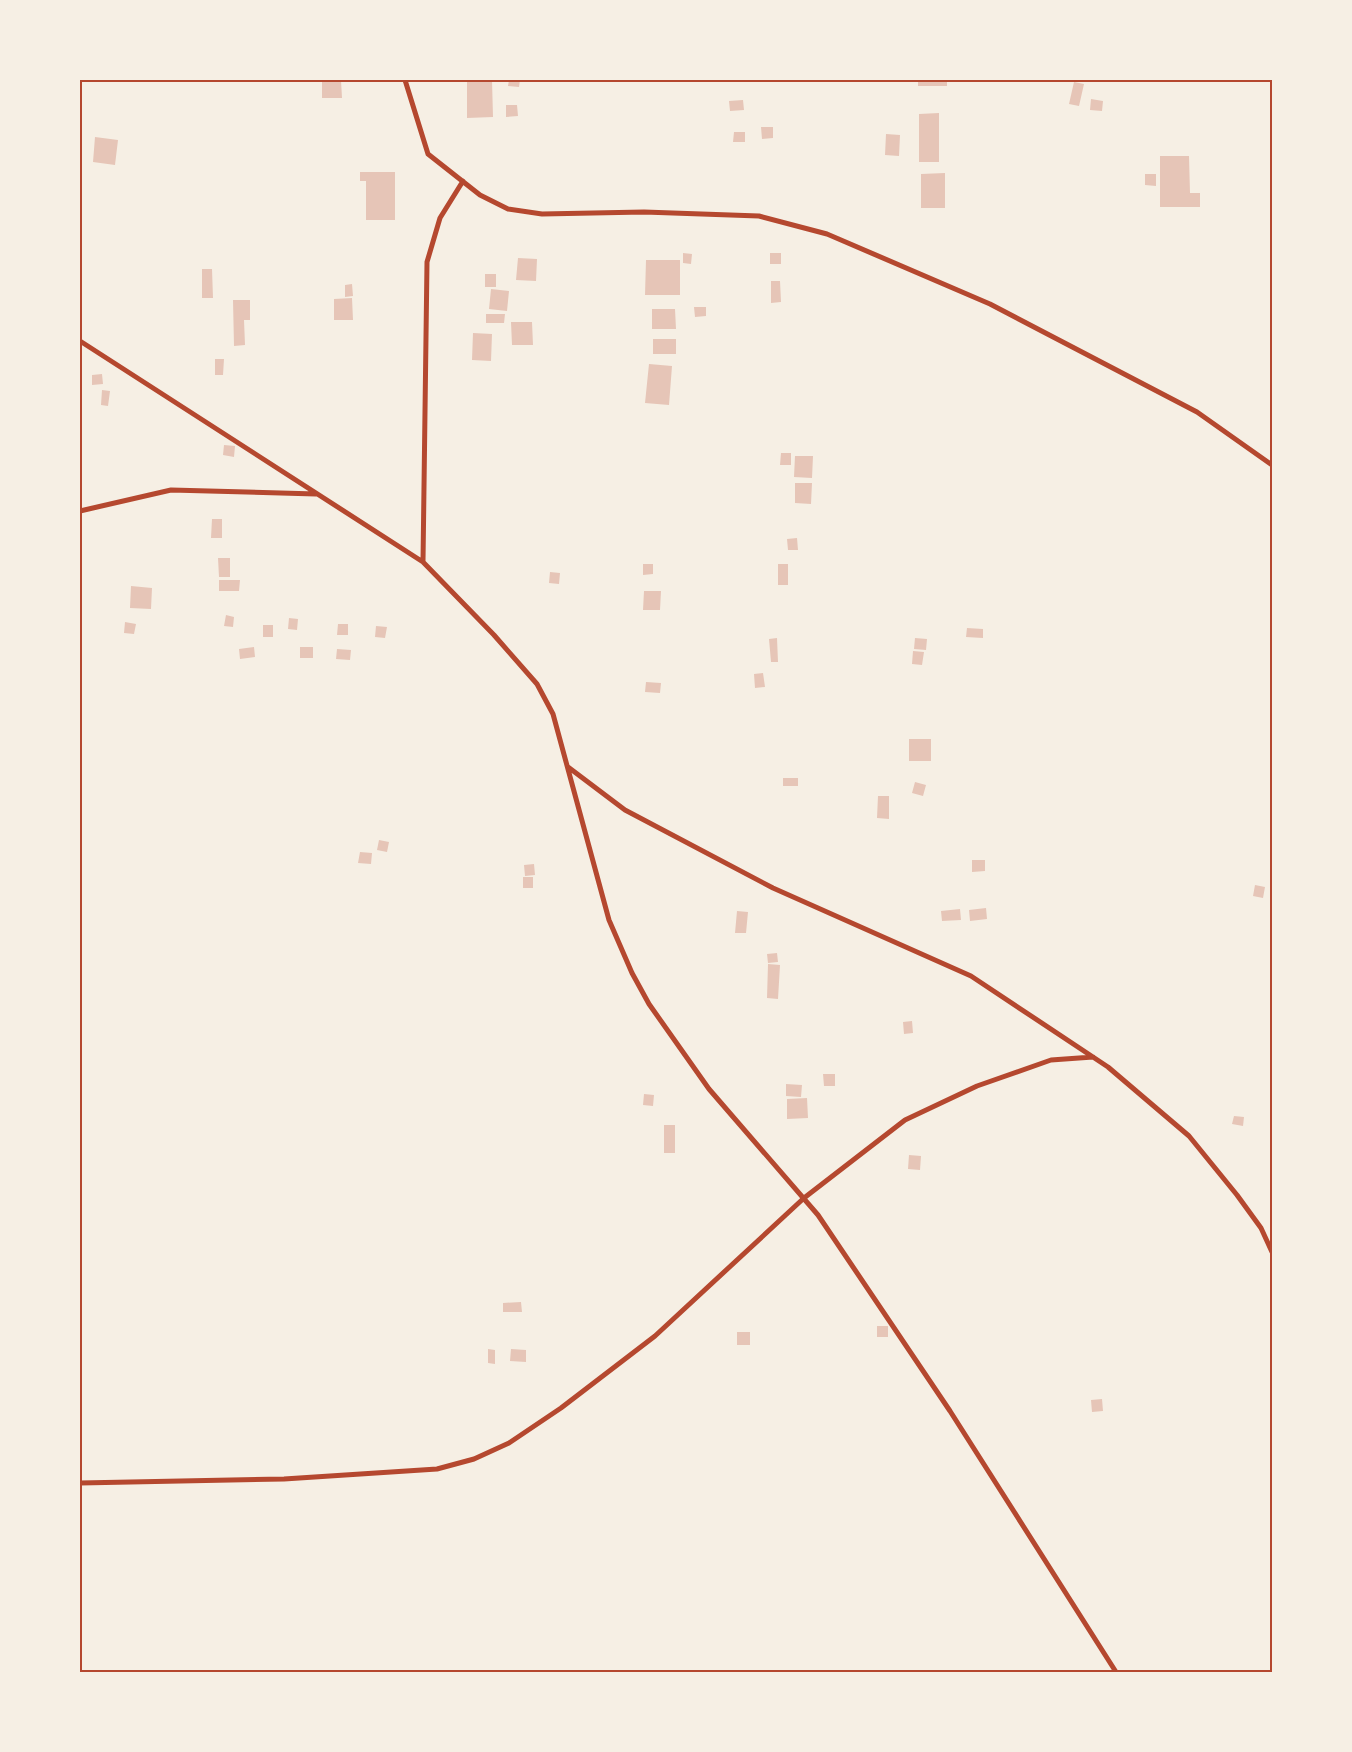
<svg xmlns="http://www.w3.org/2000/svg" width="1352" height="1752" font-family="Quicksand,sans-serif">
  <rect width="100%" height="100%" fill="#f6efe4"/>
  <path fill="#e6c5b7" d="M322,80H341L342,98H322Z
    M467,80H492L493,117L467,118Z
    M509,80H520L519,87L508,86Z
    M918,80H947V86H918Z
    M1074,82L1084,84L1079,106L1069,104Z
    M1091,99L1103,101L1102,111L1090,110Z
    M743,100L744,110L730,111L729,101Z
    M506,105H517L518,116L506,117Z
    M939,113V162H919V114Z
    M761,127H773V138L762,139Z
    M734,132H745V142H733Z
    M886,134L900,135L899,156L885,155Z
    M95,137L118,140L115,165L93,162Z
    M1160,156H1189L1190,193H1200V207H1160Z
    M360,172H395V220H366V181H360Z
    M945,173V208H921V174Z
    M1145,174H1156V186L1145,185Z
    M683,253L692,254L691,264L683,263Z
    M770,253H781V264H770Z
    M518,258L537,259L536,281L516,280Z
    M646,260H680V295H645Z
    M202,269H212L213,298H202Z
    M485,274H496V287H485Z
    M771,281H780L781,302L771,303Z
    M352,284L353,296L345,297V285Z
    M491,289L509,291L507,311L489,309Z
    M352,298L353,320H334V299Z
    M233,300H250V320H244L245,345L234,346Z
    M694,307H706V316L695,317Z
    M652,309H675L676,329H652Z
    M486,314H505L504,323H486Z
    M511,322H532L533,345H512Z
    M473,333L492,334L491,361L472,360Z
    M653,339H676V354H653Z
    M215,359H224L223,375H215Z
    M649,364L672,366L669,405L645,403Z
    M102,374L103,384L92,385V375Z
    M102,390L110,391L108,406L101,405Z
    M224,445L235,446L234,457L223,455Z
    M781,453H791V465H780Z
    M795,456H813L812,478L794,477Z
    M795,483H812L811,504L795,503Z
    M212,519H222V538H211Z
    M797,538L798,550H788L787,539Z
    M218,558H230V577H219Z
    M643,564H653V574L643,575Z
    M778,564H788V585H778Z
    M550,572L560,573L559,584L549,583Z
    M219,580H240L239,591H219Z
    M131,586L152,588L151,609L130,608Z
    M644,591H661L660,610H643Z
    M226,615L234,617L233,627L224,626Z
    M289,618L298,619L297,630L288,629Z
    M125,622L136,624L134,634L124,633Z
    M338,624H348V635H337Z
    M263,625H273V637H263Z
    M376,626L387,627L385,638L375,637Z
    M967,628L983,629V638L966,637Z
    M777,638L778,662H771L769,639Z
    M915,638L927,639L926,650L914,649Z
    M254,647L255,657L240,659L239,649Z
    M300,647H313V658H300Z
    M337,649L351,650L350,660L336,659Z
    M913,651L924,652L922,665L912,664Z
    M763,673L765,687L755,688L754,674Z
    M646,682L661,683L660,693L645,692Z
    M909,739H931V761H909Z
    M783,778H798V786H783Z
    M915,782L926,785L923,796L912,793Z
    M878,796H889V819L877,818Z
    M379,840L389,842L387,852L377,850Z
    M360,852L372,853L371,864L358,863Z
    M972,860H985V871L972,872Z
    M534,864L535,875L525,876L524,865Z
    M523,877H533V888H523Z
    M1255,885L1265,887L1263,898L1253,896Z
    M986,908L987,919L970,921L969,910Z
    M960,909L961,920L942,921L941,911Z
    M737,911L748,912L746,933H735Z
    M777,953L778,962L768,963L767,954Z
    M768,964L780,965L778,999L767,998Z
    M912,1021L913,1033L904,1034L903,1022Z
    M823,1074H835V1086H824Z
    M786,1084L802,1085L801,1097L786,1096Z
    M644,1094L654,1095L653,1106L643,1105Z
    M807,1098L808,1118L787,1119V1099Z
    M1234,1116L1244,1117L1243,1126L1232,1124Z
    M664,1125H675V1153H664Z
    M909,1155L921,1156L920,1170L908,1169Z
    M521,1302L522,1312H503V1303Z
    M877,1326H888V1337H877Z
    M737,1332H750V1345H737Z
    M488,1349L495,1350V1364L488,1363Z
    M511,1349L526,1350V1362L510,1361Z
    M1102,1399L1103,1411L1092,1412L1091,1400Z"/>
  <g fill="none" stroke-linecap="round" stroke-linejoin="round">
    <path stroke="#b5482f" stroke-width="5" d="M405,80L428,154L480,195L508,209L542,214L644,212L759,216L827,234L990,304L1197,412L1272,465
      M80,341L423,562L494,635L537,684L553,714L609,920L632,973L649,1004L709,1089L818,1215L950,1411L1116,1672
      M80,511L171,490L316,494
      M423,562L427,262L440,218L463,181
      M568,767L625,810L773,888L971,976L1108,1067L1189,1136L1237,1195L1261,1228L1272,1252
      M80,1483L284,1479L437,1469L474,1459L509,1443L561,1408L655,1336L804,1198L905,1120L977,1086L1051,1060L1093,1057"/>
  </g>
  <rect width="1352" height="1752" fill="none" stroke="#f6efe4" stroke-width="162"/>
  <rect x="81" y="81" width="1190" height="1590" fill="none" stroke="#b5482f" stroke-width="2"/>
</svg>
